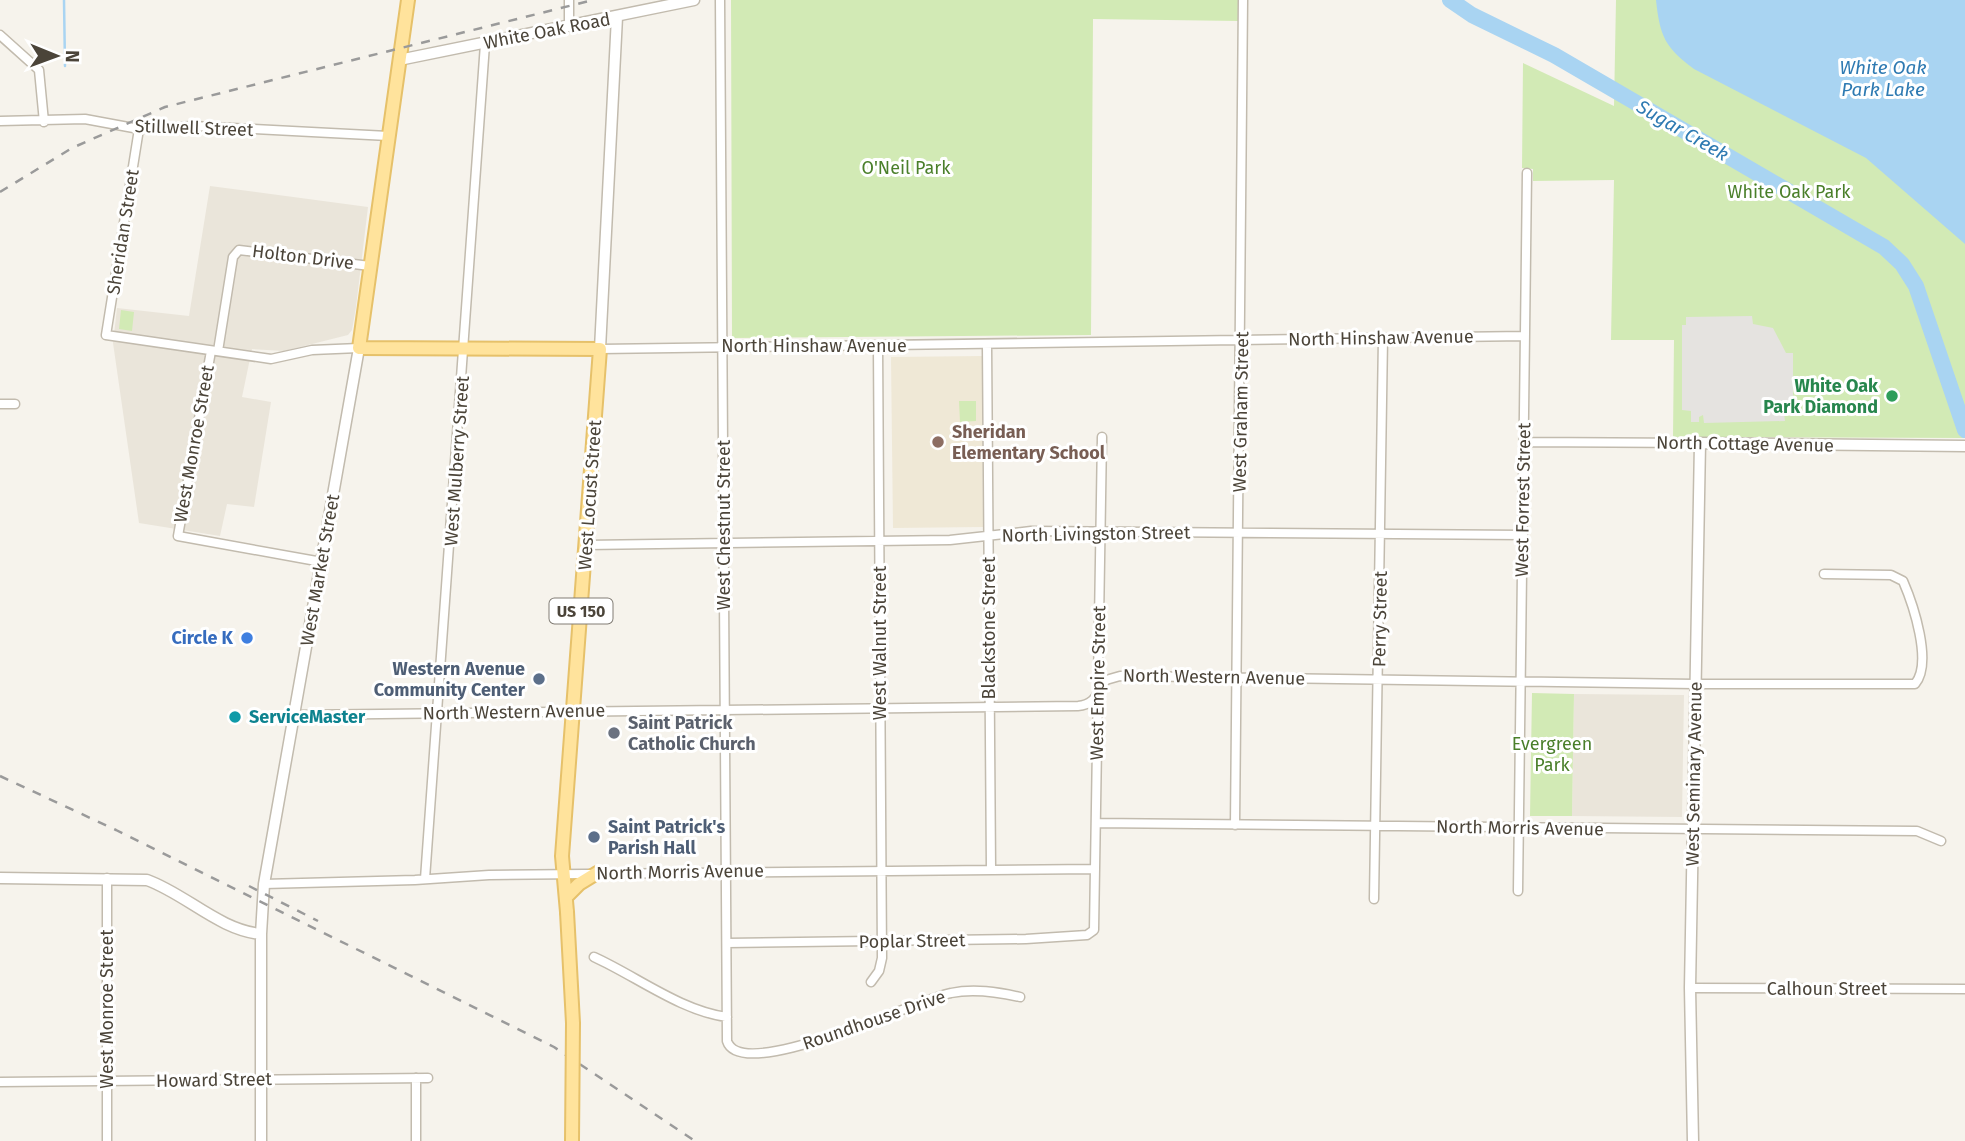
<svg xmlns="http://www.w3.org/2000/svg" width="1965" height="1141" font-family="'Fira Sans',sans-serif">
  <rect width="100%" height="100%" fill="#f6f3ec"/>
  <path fill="#eae5da" d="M210,186L368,207L356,307L352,330L348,335L284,351L252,349L242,397L271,402L254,507L227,504L220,536L139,523L113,343L117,308L189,316Z
    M1574,694L1684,695L1682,817L1572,816Z"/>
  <path fill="#efe8d6" d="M982,356L983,527L893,528L891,357Z"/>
  <path fill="#d2eab5" d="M731,0H1238L1239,21L1093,19L1091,335L732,338Z
    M1616,0H1965V438L1673,437L1674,340H1611L1614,180L1533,181V169L1522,168L1523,63L1614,106Z
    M121,310L134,312L132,331L119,329Z
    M959,401H976V421L960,422Z
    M1532,693L1574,694L1572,816H1530Z"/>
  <path fill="#e5e3e0" d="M1752,316L1753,324L1773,328L1786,353H1793V410L1784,413L1785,421L1704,423L1703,415L1699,417V422H1691V411L1682,410V325H1686V317Z"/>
  <path fill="#a9d4f2" d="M1656,0H1965V244L1866,158L1694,69C1665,47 1660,37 1656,0Z"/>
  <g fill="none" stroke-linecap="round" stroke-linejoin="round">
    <path stroke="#a9d4f2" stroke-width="2.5" d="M64,0L65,66"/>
    <path stroke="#a9d4f2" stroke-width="16" d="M1450,0L1472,15L1554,55L1884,247L1902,264L1916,286L1965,430"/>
    <g stroke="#c2bbae" stroke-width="11">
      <path id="minor" d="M569,0V27
        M720,0L727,1041C741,1085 918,999 951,993C974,988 998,992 1020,997
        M0,35L39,70L44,122
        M0,121L85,119L139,129L194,126L388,136
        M139,129L106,335L271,359L312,350L359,348
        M987,345L991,869
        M600,349L1525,336
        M211,351L178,536L322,562
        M218,351L233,257L239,250L370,266
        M0,404H15
        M1524,442L1700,443
        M586,545L950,540L1031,531L1523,535
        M294,715L1078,706C1095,705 1097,693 1106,680L1120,676L1695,684H1915C1933,663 1913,604 1903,581L1891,575L1824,574
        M1096,823L1917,831L1941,841
        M1235,825L1243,0
        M107,878V1141
        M425,879L485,44
        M264,884L415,880L489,875L1095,869
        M1518,891L1527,173
        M1374,899L1383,338
        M727,943L1026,939L1087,935L1094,930L1102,437
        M594,957C636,976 681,1011 727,1017
        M871,982L879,971L882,958L878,346
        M1690,988L1965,989
        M416,1078V1141
        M0,1082L428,1078"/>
    </g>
    <g stroke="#c2bbae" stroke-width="13">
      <path id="tertiary" d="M399,60L694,0
        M600,349L617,17
        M0,878L147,880C186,894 219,930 261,934
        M261,1141V934L264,884L359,348
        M1693,1141L1690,988L1700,443L1965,446"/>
    </g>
    <g stroke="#e6c16a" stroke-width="16">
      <path id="primary" d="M408,0L359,348L600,349L562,856L567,912
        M566,897L579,884L597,873"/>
    </g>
    <use href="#minor" stroke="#fff" stroke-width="8"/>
    <use href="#tertiary" stroke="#fff" stroke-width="10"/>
    <use href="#primary" stroke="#ffe39c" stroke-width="12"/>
    <path stroke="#9a9a9a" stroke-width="2.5" stroke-dasharray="9 9" stroke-linecap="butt" d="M0,192L72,148L165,107L593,0
      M0,776L116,830L554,1047L695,1141
      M249,886L318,921"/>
    <g stroke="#e6c16a" stroke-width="16" stroke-linecap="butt">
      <path id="primary-bridge" d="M567,912L573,1023L572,1141"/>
    </g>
    <use href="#primary-bridge" stroke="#ffe39c" stroke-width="12"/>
  </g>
  <circle fill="#2e9e5b" stroke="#fff" stroke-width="2.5" cx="1892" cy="396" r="7"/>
  <circle fill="#8d6e63" stroke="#fff" stroke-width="2.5" cx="938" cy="442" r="7"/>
  <circle fill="#3f7fe0" stroke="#fff" stroke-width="2.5" cx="247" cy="638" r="7"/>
  <g fill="#5c6f8a" stroke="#fff" stroke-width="2.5">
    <circle cx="539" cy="679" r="7"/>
    <circle cx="594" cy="837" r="7"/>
  </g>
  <circle fill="#0f9aa8" stroke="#fff" stroke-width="2.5" cx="235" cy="717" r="7"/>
  <circle fill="#6b7280" stroke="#fff" stroke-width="2.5" cx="614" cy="733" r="7"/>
  <g text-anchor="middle" stroke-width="6" stroke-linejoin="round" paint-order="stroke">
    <rect fill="#fff" stroke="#817c74" stroke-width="2" x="549.5" y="598.5" width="63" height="25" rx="5"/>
    <g font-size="16" font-weight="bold" fill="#4b4439">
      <text x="581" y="617">US 150</text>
    </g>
    <g font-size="18" fill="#4b4439" stroke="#fff">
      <text transform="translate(547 31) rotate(-11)" y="6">White Oak Road</text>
      <text transform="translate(194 128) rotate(2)" y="6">Stillwell Street</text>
      <text transform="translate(123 232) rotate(-81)" y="6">Sheridan Street</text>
      <text transform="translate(303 257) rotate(7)" y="6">Holton Drive</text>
      <text transform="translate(1381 338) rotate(-1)" y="6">North Hinshaw Avenue</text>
      <text x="814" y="352">North Hinshaw Avenue</text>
      <text transform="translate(1241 412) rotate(-89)" y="6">West Graham Street</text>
      <text transform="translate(194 444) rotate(-80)" y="6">West Monroe Street</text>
      <text transform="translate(1745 444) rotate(1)" y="6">North Cottage Avenue</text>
      <text transform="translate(457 461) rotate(-86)" y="6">West Mulberry Street</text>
      <text transform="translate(590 495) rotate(-86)" y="6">West Locust Street</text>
      <text transform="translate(1523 500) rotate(-89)" y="6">West Forrest Street</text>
      <text transform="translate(724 525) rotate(-90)" y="6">West Chestnut Street</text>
      <text transform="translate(1096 534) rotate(-1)" y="6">North Livingston Street</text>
      <text transform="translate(320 570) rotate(-80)" y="6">West Market Street</text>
      <text transform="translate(1380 619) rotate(-89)" y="6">Perry Street</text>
      <text transform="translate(989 628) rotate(-90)" y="6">Blackstone Street</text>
      <text transform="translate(880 643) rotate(-90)" y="6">West Walnut Street</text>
      <text transform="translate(1214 677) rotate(1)" y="6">North Western Avenue</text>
      <text transform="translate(1098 683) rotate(-89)" y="6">West Empire Street</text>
      <text transform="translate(514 712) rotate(-1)" y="6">North Western Avenue</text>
      <text transform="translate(1694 774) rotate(-89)" y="6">West Seminary Avenue</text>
      <text transform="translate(1520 828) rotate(1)" y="6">North Morris Avenue</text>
      <text transform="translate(680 872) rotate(-1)" y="6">North Morris Avenue</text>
      <text transform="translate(912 941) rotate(-1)" y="6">Poplar Street</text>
      <text x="1827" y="995">Calhoun Street</text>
      <text transform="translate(107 1009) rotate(-90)" y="6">West Monroe Street</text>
      <text transform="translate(874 1020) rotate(-19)" y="6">Roundhouse Drive</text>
      <text transform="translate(214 1080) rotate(-1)" y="6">Howard Street</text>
    </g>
    <g font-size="18" fill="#4a7f2a" stroke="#fff">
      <text x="906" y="174">O'Neil Park</text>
      <text x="1789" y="198">White Oak Park</text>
      <text x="1552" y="750">Evergreen<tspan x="1552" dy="21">Park</tspan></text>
    </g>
    <g font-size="18" font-weight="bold" fill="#27864d" stroke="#fff" text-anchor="end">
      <text x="1878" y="392">White Oak<tspan x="1878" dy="21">Park Diamond</tspan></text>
    </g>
    <g font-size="18" font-weight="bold" fill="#785e54" stroke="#fff" text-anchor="start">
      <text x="952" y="438">Sheridan<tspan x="952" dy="21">Elementary School</tspan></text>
    </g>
    <g font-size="18" font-weight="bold" fill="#366cbe" stroke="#fff" text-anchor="end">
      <text x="233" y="644">Circle K</text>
    </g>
    <g font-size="18" font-weight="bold" fill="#4e5e75" stroke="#fff" text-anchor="end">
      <text x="525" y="675">Western Avenue<tspan x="525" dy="21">Community Center</tspan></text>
      <text x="608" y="833" text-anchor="start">Saint Patrick's<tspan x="608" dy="21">Parish Hall</tspan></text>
    </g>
    <g font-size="18" font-weight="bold" fill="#0d838f" stroke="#fff" text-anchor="start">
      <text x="249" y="723">ServiceMaster</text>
    </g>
    <g font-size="18" font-weight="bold" fill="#5b616d" stroke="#fff" text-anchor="start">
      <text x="628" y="729">Saint Patrick<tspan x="628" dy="21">Catholic Church</tspan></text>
    </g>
    <g font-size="19" font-style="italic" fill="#2e7ab2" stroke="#fff">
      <text x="1883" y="74">White Oak<tspan x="1883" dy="22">Park Lake</tspan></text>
      <text transform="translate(1683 130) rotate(30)" y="7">Sugar Creek</text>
    </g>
  </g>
  <g transform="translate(56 56) rotate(91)" stroke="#ffffff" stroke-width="5" paint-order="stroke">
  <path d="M0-5L12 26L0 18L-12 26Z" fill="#4b4439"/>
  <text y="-10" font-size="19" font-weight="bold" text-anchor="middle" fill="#4b4439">N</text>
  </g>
</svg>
